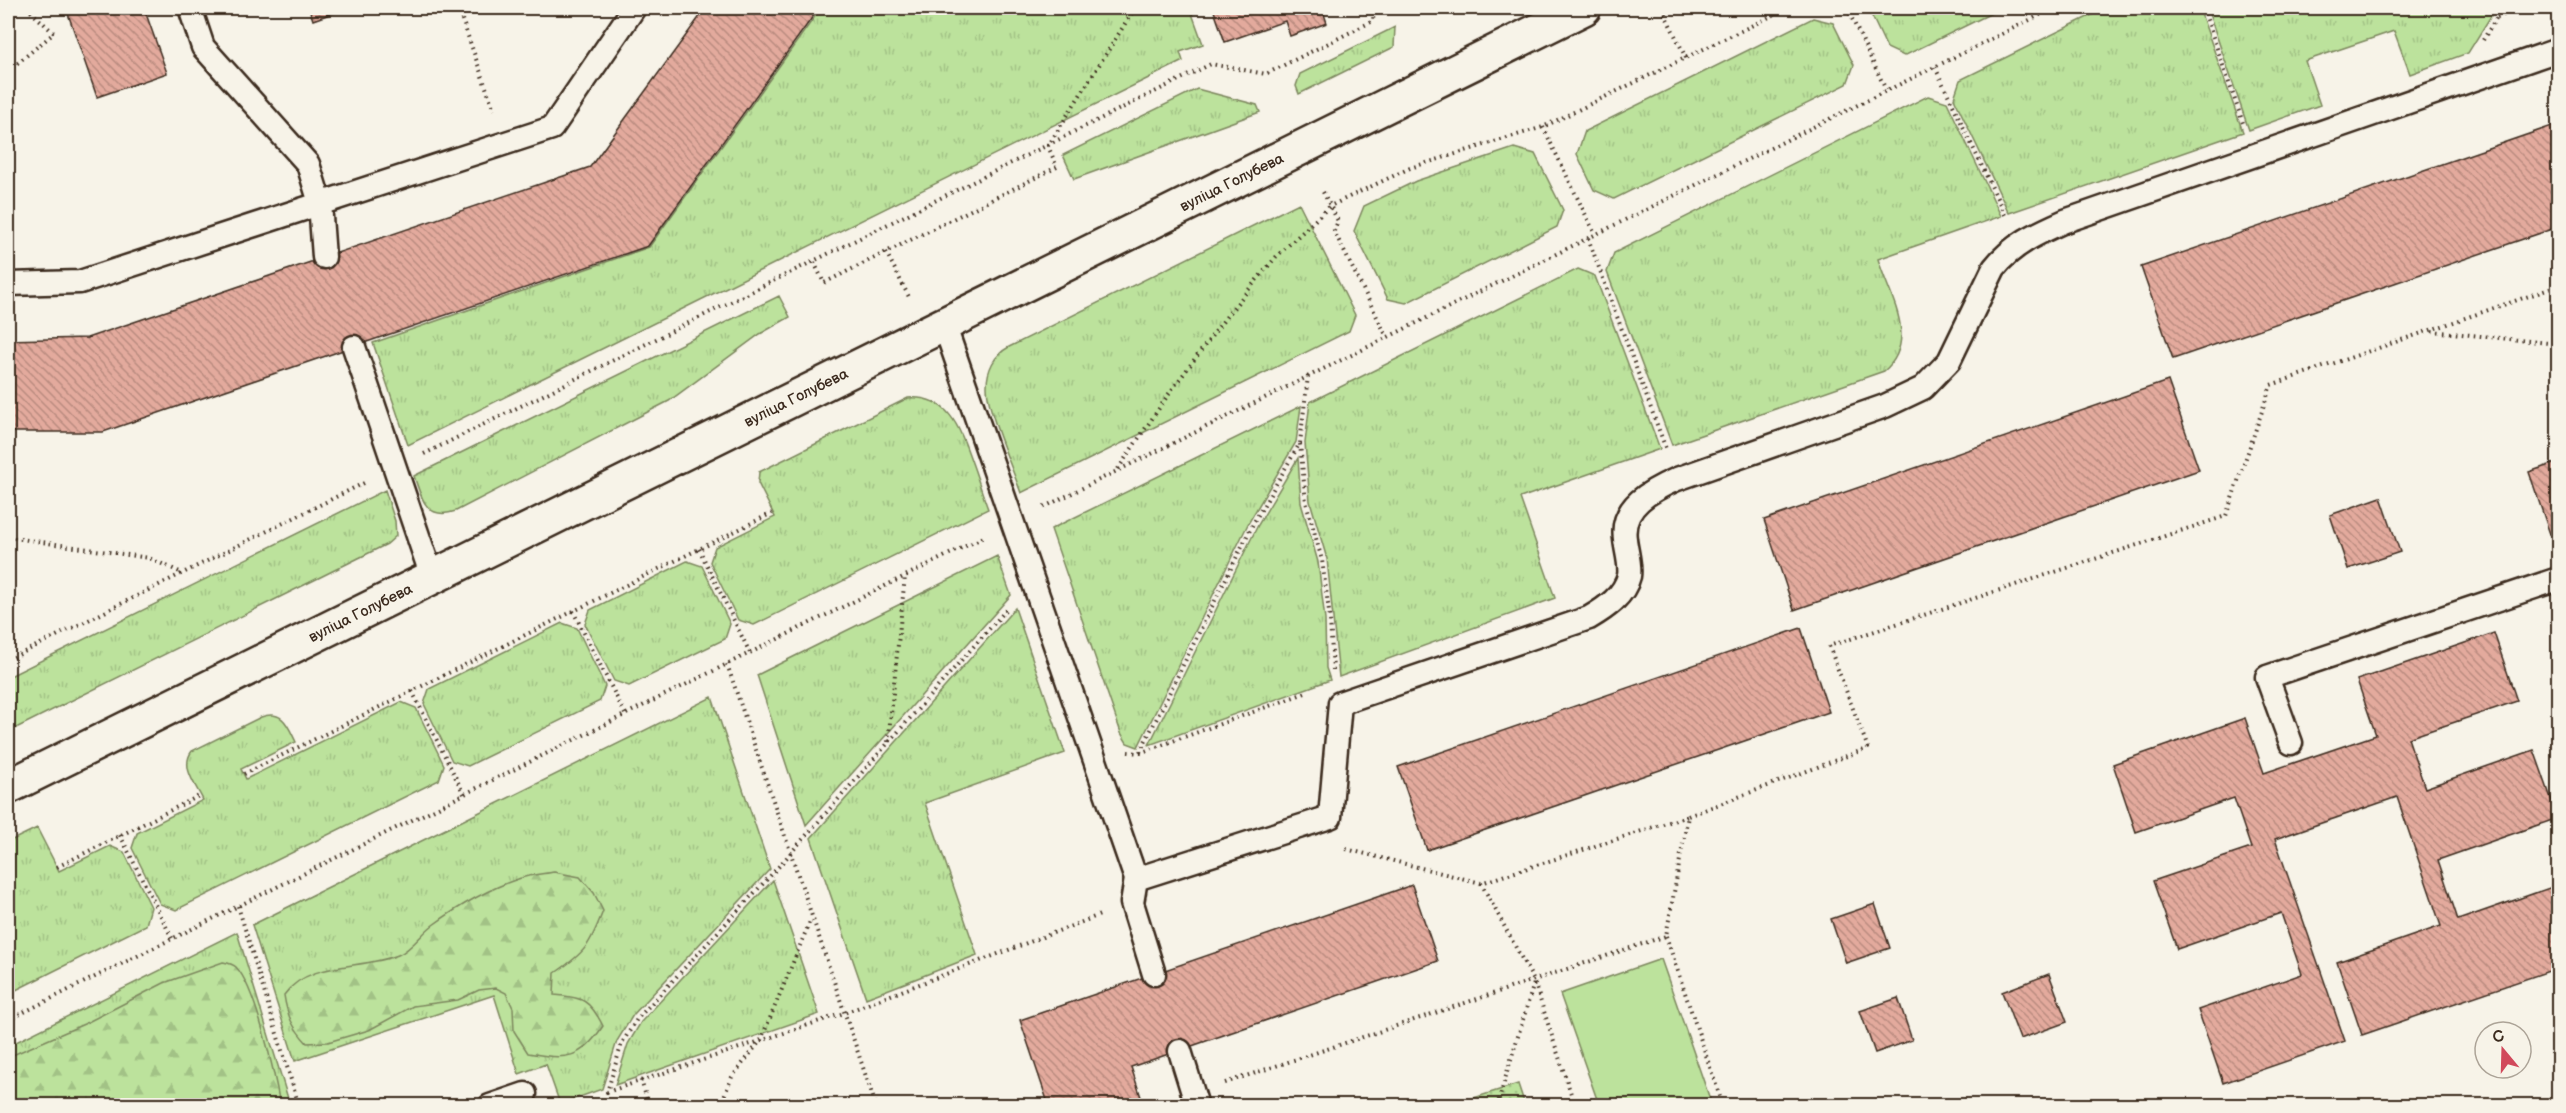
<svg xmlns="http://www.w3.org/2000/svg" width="2566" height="1113" font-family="'Balsamiq Sans',sans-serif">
  <defs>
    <pattern id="grass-tufts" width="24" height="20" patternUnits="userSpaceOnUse" patternTransform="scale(1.5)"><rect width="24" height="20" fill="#bce29c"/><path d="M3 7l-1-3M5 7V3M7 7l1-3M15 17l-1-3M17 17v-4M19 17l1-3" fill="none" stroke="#a2c286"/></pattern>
    <pattern id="forest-firs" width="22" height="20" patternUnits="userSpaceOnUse" patternTransform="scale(1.5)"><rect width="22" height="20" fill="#bce29c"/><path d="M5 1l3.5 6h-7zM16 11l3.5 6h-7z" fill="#a2c286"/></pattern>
    <pattern id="park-dots" width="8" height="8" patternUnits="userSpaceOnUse" patternTransform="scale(1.5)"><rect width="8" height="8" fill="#bce29c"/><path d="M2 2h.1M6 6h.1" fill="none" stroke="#a2c286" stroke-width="1.8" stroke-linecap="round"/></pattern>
    <pattern id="building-back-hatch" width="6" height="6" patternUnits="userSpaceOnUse" patternTransform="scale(1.5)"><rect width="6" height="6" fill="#e3aa9d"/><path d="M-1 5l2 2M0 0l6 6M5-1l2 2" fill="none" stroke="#b98b7f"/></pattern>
  </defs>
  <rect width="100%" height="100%" fill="#f7f3e8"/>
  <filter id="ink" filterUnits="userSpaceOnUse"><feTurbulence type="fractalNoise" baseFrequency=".0167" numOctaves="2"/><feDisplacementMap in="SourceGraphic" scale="12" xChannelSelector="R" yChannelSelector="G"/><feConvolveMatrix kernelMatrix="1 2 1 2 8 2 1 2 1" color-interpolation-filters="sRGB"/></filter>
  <g filter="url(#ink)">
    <path fill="url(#grass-tufts)" stroke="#7c865d" stroke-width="1.5" d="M821,8H1190L1203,44L1180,52L1183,61L408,445L373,343L649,247Z
      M1868,8H2002L1904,56L1887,48Z
      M2106,8H2199L2243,132L2009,213L1954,98L1960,80Z
      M2207,8H2496L2468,53L2410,74L2394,31L2305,61L2320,105L2249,130Z
      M1813,18L1833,23L1854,65L1847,84L1614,199L1594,190L1577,154L1585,131Z
      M1395,27L1394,47L1299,94L1296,86L1300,74Z
      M1197,89L1257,105L1260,112L1074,179L1063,155Z
      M1928,96L1947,102L2001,216L1878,259C1889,296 1920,340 1884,371L1672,445L1607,272L1614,253Z
      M1514,148L1535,154L1563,210L1557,227L1406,303L1388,299L1354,231L1364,206L1416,181Z
      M1299,203L1355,315L1349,331L1021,493C1012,467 987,411 987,386C987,370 994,355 1009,347Z
      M1578,269L1595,276L1660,449L1520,498L1555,598L1339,677L1327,559L1310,501L1305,443L1310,402Z
      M779,296L790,317L760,334L669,401L456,511C426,521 422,499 414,476Z
      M908,398C949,395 960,429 971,460C977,476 982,493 988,509L754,625L738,620L710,562L715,547L775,517L758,483L759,472Z
      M1301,406L1296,442L1249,522L1138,747L1127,743L1121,733L1051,529Z
      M1298,458L1301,503L1318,562L1325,620L1326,668L1330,680L1149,745L1258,525Z
      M385,490L395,521L396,536L387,544L8,732V677Z
      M997,556L1011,595L806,825L757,675Z
      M687,561L702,566L730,624L725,639L629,686L614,681L585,624L590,610Z
      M1015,608L1065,753L925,803L977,955L866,998L811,838Z
      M562,623L577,628L605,686L600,701L468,766L452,761L424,704L429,689Z
      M712,697L770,869L633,1015L617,1041L602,1089L560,1104L546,1064L519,1074L494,995L295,1061L252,925Z
      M401,702L416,708L444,765L439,780L176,910L160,904L132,848L137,833L203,800C196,785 180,767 192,751L261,717C283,709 288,726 296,742L241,769L246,779Z
      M37,828L59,871L110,846L124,852L151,907L146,925L8,994V842Z
      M773,880L819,1014L615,1085L628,1044L641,1022Z
      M237,932L290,1105L8,1106V1046Z"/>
    <path fill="url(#forest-firs)" stroke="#7c865d" stroke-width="1.5" d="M554,872L580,877L594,893L603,911C590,945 586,952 555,973L554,995C583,997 590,1000 603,1026C581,1060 566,1060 528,1053L514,1031L513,1008L506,993L496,988L479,990L458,1000L413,1006L369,1030L328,1042L307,1043C293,1028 287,1016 284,995C309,960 361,970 398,955C411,950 422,933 433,925C459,906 488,889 518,879C529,875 543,874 554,872Z
      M223,962C228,963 233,964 236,967C256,988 275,1076 280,1105H8V1057L84,1024L164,983Z"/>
    <path fill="url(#park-dots)" stroke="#7c865d" stroke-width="1.5" d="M1518,1084L1525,1105H1452Z"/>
    <path fill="#bce29c" stroke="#7c865d" stroke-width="1.5" d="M1661,959L1712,1105H1599L1560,994Z"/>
    <path fill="url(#building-back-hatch)" stroke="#3b2a1e" stroke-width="1.5" d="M66,8H144L167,73L97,97Z
      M309,8H347L313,20Z
      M706,8H819L648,246L103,432H8V340L87,338L590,167Z
      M1213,8H1322L1327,23L1290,36L1285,21L1225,42Z
      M2558,124V227L2173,359L2141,267Z
      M2168,381L2199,470L1794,610L1764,520Z
      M2558,462V531L2550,534L2529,472Z
      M2381,497L2400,552L2348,569L2330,515Z
      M1801,628L1829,712L1427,850L1398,767Z
      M2494,633L2517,701L2408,738L2425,788L2534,750L2558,818L2438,860L2458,920L2558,885V968L2362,1035L2337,962L2441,926L2397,797L2275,839L2345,1041L2223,1083L2198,1010L2302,974L2281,913L2177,949L2153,881L2251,848L2234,798L2136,832L2113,764L2245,718L2264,773L2376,735L2357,680Z
      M1412,885L1438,961L1131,1067L1144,1106H1049L1020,1020Z
      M1875,904L1890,948L1846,963L1831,919Z
      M2049,974L2067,1022L2020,1039L2002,992Z
      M1898,998L1912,1040L1875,1053L1860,1011Z"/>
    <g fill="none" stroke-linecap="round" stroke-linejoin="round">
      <g stroke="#3b2a1e" stroke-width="27">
        <path id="service" d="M190,8L203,47L308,164L320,203L324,257
          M8,284L80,282L552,128L634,8
          M944,324L1136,879L1132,903L1154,974
          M354,347L432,577
          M2291,743L2267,677L2558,579
          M1136,879L1330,817L1340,703L1589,618C1606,608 1624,596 1629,576C1631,565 1626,550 1625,539C1620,506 1652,490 1677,479L1885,406L1923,388L1949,361L1994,268C2013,244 2038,233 2065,221L2558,50
          M1180,1051L1197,1106
          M490,1106L525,1094"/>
      </g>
      <g stroke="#3b2a1e" stroke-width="38">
        <g id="secondary">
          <path id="s1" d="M8,787L1584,8"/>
        </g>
      </g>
      <path stroke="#3b2a1e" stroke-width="4" stroke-dasharray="1.5 4.5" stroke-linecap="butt" d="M458,8L494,110
        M1662,8L1686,58
        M1847,8L1886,90
        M2203,8L2243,123
        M2497,17L2523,8
        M2483,40L2502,8
        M1935,67L2005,215
        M8,71L54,33L27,8
        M1543,127L1595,234
        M1323,192L1338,221L1334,231L1387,337
        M8,234L13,251
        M1588,238L1666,449
        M886,252L909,297
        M814,262L824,283L1057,167L1048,146L1135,8
        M2432,331L2558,344
        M1300,444L1306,502L1322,560L1330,619L1333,670
        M424,454L1211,64L1266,74L1373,21L1374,8
        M1118,469L1168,395L1229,313L1276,257L1330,206L1410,168L1543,127L1788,8
        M1044,507L2054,8
        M8,537L149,558L182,573
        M699,549L750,653
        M1006,610L772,874L637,1019L622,1043L607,1092L844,1013L1100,915
        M573,611L625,714
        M8,660L364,483
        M727,664L876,1106
        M412,691L464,794
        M888,742L905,576
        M1128,752L1140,753L1308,692
        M1140,752L1254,522L1300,443L1308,376
        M244,774L772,513
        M1688,816L1868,748L1829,646L2226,516L2271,385L2558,286
        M120,835L172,938
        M57,867L201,795
        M1481,883L1534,981L1575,1106
        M238,906L299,1106
        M1666,936L1723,1106
        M8,1020L984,537
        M641,1080L649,1106
        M1225,1083L1666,936L1688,816L1481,883L1346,849
        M720,1106L732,1077L761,1040L811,919
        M1497,1106L1534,983"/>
      <use href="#service" stroke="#f7f3e8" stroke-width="22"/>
      <use href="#secondary" stroke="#f7f3e8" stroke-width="33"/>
    </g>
  </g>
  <g text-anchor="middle" stroke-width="4.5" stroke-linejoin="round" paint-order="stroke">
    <g font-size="15" fill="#3b2a1e" stroke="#f7f3e8">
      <text dy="5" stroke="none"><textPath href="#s1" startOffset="1365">вуліца Голубева</textPath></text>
      <text dy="5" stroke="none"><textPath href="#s1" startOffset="879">вуліца Голубева</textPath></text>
      <text dy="5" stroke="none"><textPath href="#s1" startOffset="393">вуліца Голубева</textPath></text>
    </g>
  </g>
  <rect width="2566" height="1113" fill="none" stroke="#f7f3e8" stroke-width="30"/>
  <rect x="15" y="15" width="2536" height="1083" fill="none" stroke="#3b2a1e" stroke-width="2" filter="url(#ink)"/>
  <g transform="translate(2503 1050) rotate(341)"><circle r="28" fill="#f7f3e8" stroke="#aca397" stroke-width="1.5"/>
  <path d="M0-4.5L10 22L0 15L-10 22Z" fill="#d1495b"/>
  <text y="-9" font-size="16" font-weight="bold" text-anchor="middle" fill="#3b2a1e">С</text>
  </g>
</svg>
